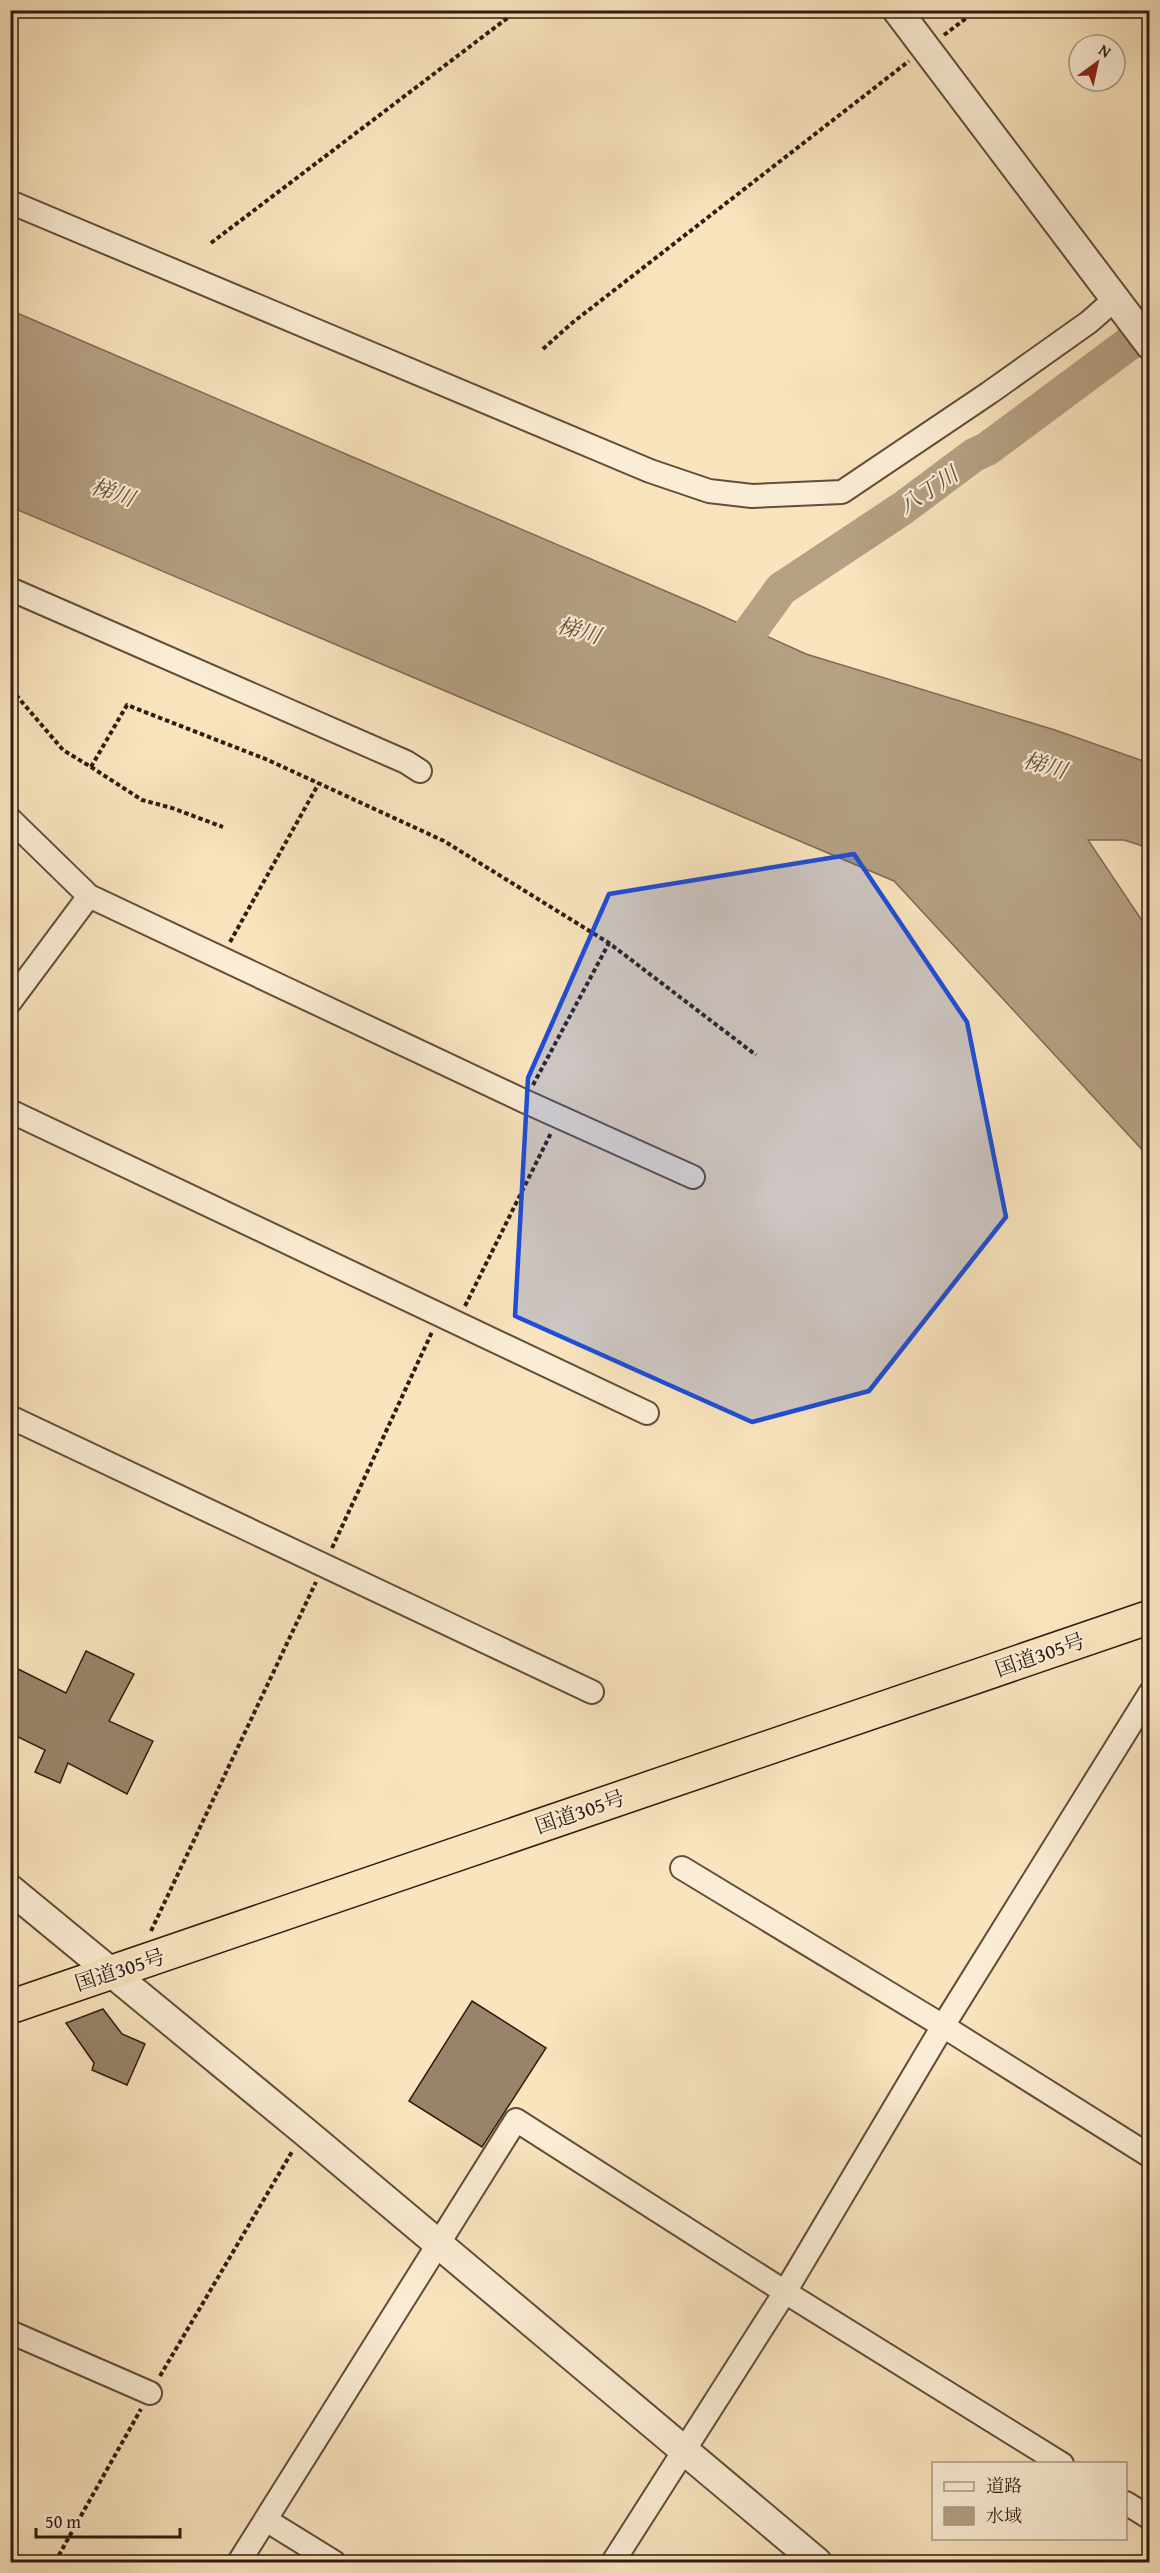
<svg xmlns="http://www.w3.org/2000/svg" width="1160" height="2573" font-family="'Gentium Book Plus','Noto Serif JP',serif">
  <rect width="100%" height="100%" fill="#f9e4be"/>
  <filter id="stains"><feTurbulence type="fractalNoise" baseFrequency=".00333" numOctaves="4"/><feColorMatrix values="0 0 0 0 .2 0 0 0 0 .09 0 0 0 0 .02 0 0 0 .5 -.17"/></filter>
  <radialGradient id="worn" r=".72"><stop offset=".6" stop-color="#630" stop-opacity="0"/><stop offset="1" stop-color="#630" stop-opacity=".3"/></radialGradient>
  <path fill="#b5a083" stroke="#806b55" stroke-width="1.5" d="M10,310L705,608L806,654L1055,730L1149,763V848L1124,840H1088L1149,931V1157L894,881L11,507Z"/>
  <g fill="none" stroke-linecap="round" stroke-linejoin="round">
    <path stroke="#b5a083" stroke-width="34" d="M724,668L781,589L903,508L974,455L987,449L1131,342L1150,325"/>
  </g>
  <path fill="#99846b" stroke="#301b11" stroke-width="1.5" d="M86,1651L134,1674L109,1721L153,1741L127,1794L68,1763L60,1783L35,1772L45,1750L10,1733V1665L66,1693Z
    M472,2001L546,2048L482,2147L409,2101Z
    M103,2009L122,2034L145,2044L127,2085L92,2070L94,2063L66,2023Z"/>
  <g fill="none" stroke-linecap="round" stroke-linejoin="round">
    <g stroke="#624d3c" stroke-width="26">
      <path id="minor" d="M10,202L650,471L709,491L752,496L842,492L989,393L1089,322L1114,300
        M10,589L406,762L420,771
        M10,819L89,896L524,1101L693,1177
        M10,1002L89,896
        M10,1111L647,1413
        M10,1417L592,1692
        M682,1868L943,2026L1150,2156
        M10,2332L150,2393
        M1126,2503L1150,2518
        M266,2520L334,2562
        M239,2562L516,2120L785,2292L1062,2464
        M613,2562L785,2292L943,2026L1150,1693"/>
    </g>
    <g stroke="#624d3c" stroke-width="32">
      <path id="tertiary" d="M897,10L1150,345
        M10,1889L304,2131L817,2562"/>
    </g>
    <g stroke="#301b11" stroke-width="36">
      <path id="trunk" d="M10,2007L1150,1617"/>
    </g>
    <path stroke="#301b11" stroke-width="4" stroke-dasharray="4.5 3" stroke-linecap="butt" d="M944,35L977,10
      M211,243L518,10
      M543,349L572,323L909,61
      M16,695L63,750L91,767L142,800L172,808L223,827
      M91,767L127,705L268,760L444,841L609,943L756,1055
      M230,942L319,783
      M533,1085L609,943
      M465,1306L551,1133
      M332,1548L432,1332
      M151,1931L316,1582
      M160,2376L293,2150
      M55,2562L141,2409"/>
    <use href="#minor" stroke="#fbedd5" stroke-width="22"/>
    <use href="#tertiary" stroke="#fbedd5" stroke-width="28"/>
    <use href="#trunk" stroke="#f9e4be" stroke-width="33"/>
  </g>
  <path fill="#1d4ed8" fill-opacity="0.2" stroke="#1d4ed8" stroke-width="4.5" stroke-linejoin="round" d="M854,854L967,1022L1006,1217L869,1391L752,1422L515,1316L528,1078L609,894Z"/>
  <g text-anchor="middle" stroke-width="4.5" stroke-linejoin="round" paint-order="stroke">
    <g font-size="21" fill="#301b11" stroke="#fbedd5">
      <text transform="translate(1040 1655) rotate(-19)" y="7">国道305号</text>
      <text transform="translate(580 1812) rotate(-19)" y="7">国道305号</text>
      <text transform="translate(120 1970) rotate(-18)" y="7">国道305号</text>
    </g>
    <g font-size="22" font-style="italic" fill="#65503f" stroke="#fbedd5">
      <text transform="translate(928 490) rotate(-34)" y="8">八丁川</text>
      <text transform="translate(113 492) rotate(19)" y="8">梯川</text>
      <text transform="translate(579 630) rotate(16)" y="8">梯川</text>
      <text transform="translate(1045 765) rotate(16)" y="8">梯川</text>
    </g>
  </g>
  <rect width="1160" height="2573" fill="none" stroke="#f9e4be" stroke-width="36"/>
  <rect x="12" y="12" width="1136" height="2549" fill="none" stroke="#301b11" stroke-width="3"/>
  <rect x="18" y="18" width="1124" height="2537" fill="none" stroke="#301b11" stroke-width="1.5"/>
  <rect x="932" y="2462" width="195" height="78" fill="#fbedd5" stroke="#aa9987" stroke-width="1.5"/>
  <rect x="944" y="2482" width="30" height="9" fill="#fbedd5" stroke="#aa9987" stroke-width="1.5"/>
  <text x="986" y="2492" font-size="18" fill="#301b11">道路</text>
  <rect x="944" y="2507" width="30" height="18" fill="#b5a083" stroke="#aa9987" stroke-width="1.5"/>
  <text x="986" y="2522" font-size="18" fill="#301b11">水域</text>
  <g transform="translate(1097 63) rotate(33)"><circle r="28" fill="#fbedd5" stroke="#aa9987" stroke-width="1.5"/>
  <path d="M0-4.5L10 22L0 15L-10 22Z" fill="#8f2418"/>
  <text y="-9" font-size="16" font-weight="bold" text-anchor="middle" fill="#301b11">N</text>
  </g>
  <path d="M36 2528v9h144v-9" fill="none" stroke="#301b11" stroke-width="3"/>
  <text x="45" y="2528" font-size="18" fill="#301b11" stroke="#fbedd5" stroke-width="4.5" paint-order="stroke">50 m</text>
  <rect width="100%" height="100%" filter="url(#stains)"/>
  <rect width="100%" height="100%" fill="url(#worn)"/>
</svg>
